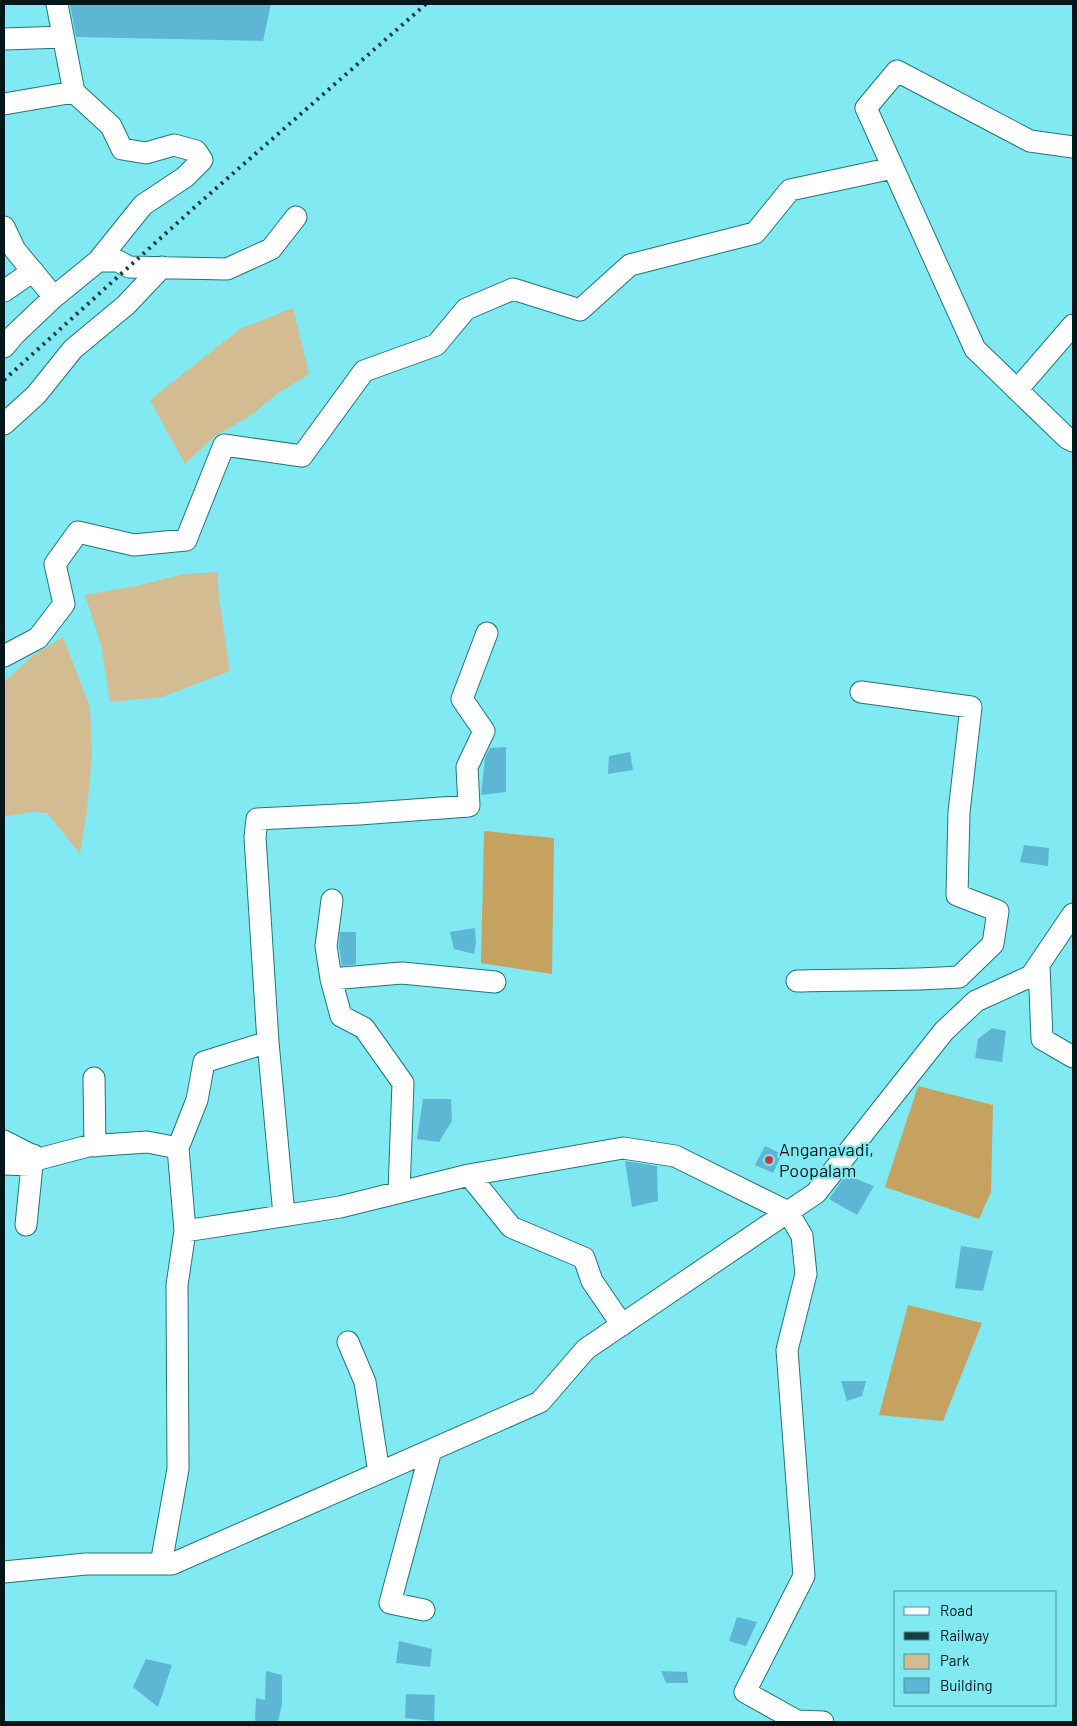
<svg xmlns="http://www.w3.org/2000/svg" width="1077" height="1726" font-family="Barlow,sans-serif">
  <rect width="100%" height="100%" fill="#80e9f1"/>
  <path fill="#d4bc92" d="M293,308L309,374L277,394L250,416L215,436L185,464L150,400L240,329Z
    M217,572L219,598L230,671L162,697L110,702L101,644L85,595L136,586L184,574Z
    M63,637L90,707L92,757L87,810L80,854L47,813L32,812L8,816L4,815V682L31,657Z"/>
  <path fill="#c5a25f" d="M484,831L554,838L552,974L481,963Z
    M918,1086L993,1105L991,1192L979,1219L885,1187Z
    M908,1305L982,1323L943,1421L879,1415Z"/>
  <path fill="#5db7d4" d="M70,4H271L263,41L76,37Z
    M506,747V792L481,795L485,758L490,748Z
    M630,752L633,770L608,774L609,756Z
    M1024,845L1049,848L1048,866L1020,862Z
    M475,928L476,943L474,954L454,949L450,932Z
    M340,932H356V964L342,966L339,946Z
    M992,1028L1006,1031L1002,1062L975,1058L978,1039Z
    M423,1099H451L452,1121L439,1142L417,1139Z
    M765,1146L782,1154L773,1173L755,1165Z
    M625,1161L657,1166L658,1201L632,1207Z
    M846,1175L874,1186L857,1215L829,1199Z
    M961,1246L993,1251L983,1291L955,1288Z
    M841,1381H866L862,1396L847,1401Z
    M737,1617L757,1622L746,1646L729,1641Z
    M399,1641L432,1649L430,1667L396,1663Z
    M146,1659L172,1665L158,1707L133,1687Z
    M266,1671L282,1675V1704L278,1722H255L256,1698L265,1700Z
    M661,1671L687,1672L688,1683H666Z
    M406,1694L435,1695L434,1721L405,1718Z"/>
  <g fill="none" stroke-linecap="round" stroke-linejoin="round">
    <g stroke="#20767c" stroke-width="23">
      <path id="minor" d="M57,4L74,92
        M4,39L63,37
        M4,104L74,92L111,126L122,149L146,153L174,145L196,151L202,160L185,177L143,205L98,261L54,297L15,250L4,227
        M1073,147L1030,141L897,71L866,108L975,349L1067,438L1073,441
        M98,261H118L129,267L227,269L271,249L296,217
        M4,291L33,271
        M4,347L14,335L54,297
        M1017,390L1073,325
        M4,424L36,395L73,349L126,305L162,267
        M4,656L38,638L64,604L55,564L78,532L134,545L186,540L224,445L302,456L364,371L436,345L466,309L513,289L580,310L630,265L755,233L790,190L893,168
        M1039,965L1042,1039L1073,1057
        M331,979L326,946L332,900
        M797,981C851,979 905,981 959,977L993,944L998,911L957,895L959,812L971,707L861,692
        M94,1078L95,1146
        M4,1141L39,1159L88,1146L147,1142L178,1148
        M4,1164L31,1165
        M469,1175L511,1227L584,1258L592,1281L622,1325
        M399,1192L403,1083L364,1028L341,1016L331,979L402,973L495,982
        M284,1215L268,1042L255,837L257,819L359,814L469,806L467,767L484,731L462,699L487,633
        M26,1225L33,1155
        M185,1231L340,1207L469,1175L623,1148L675,1156L788,1212L802,1236L806,1274L787,1350L804,1576L745,1692L797,1721L823,1722
        M348,1342L365,1382L379,1473
        M161,1564L178,1469L177,1285L185,1231L178,1148L197,1100L204,1062L268,1042
        M4,1572L86,1564H172L540,1402L586,1349L816,1193L944,1031L976,1001L1031,976L1073,914
        M424,1610L390,1603L431,1450"/>
    </g>
    <use href="#minor" stroke="#fff" stroke-width="21"/>
    <path stroke="#183d41" stroke-width="4" stroke-dasharray="2.5 5" stroke-linecap="butt" d="M4,380L196,206L426,4"/>
  </g>
  <circle fill="#c6363f" stroke="#80e9f1" stroke-width="2" cx="769" cy="1160" r="5"/>
  <g text-anchor="middle" stroke-width="4.5" stroke-linejoin="round" paint-order="stroke">
    <g font-size="18" fill="#011719" stroke="#80e9f1" text-anchor="start">
      <text x="779" y="1156">Anganavadi,<tspan x="779" dy="21">Poopalam</tspan></text>
    </g>
  </g>
  <rect width="1077" height="1726" fill="none" stroke="#011719" stroke-width="10"/>
  <rect x="894" y="1591" width="162" height="115" fill="#80e9f1" stroke="#4d959b"/>
  <rect x="904" y="1607" width="25" height="8" fill="#ffffff" stroke="#4d959b"/>
  <text x="940" y="1616" font-size="15" fill="#011719">Road</text>
  <rect x="904" y="1632" width="25" height="8" fill="#183d41" stroke="#4d959b"/>
  <text x="940" y="1641" font-size="15" fill="#011719">Railway</text>
  <rect x="904" y="1654" width="25" height="15" fill="#d4bc92" stroke="#4d959b"/>
  <text x="940" y="1666" font-size="15" fill="#011719">Park</text>
  <rect x="904" y="1678" width="25" height="15" fill="#5db7d4" stroke="#4d959b"/>
  <text x="940" y="1691" font-size="15" fill="#011719">Building</text>
</svg>
